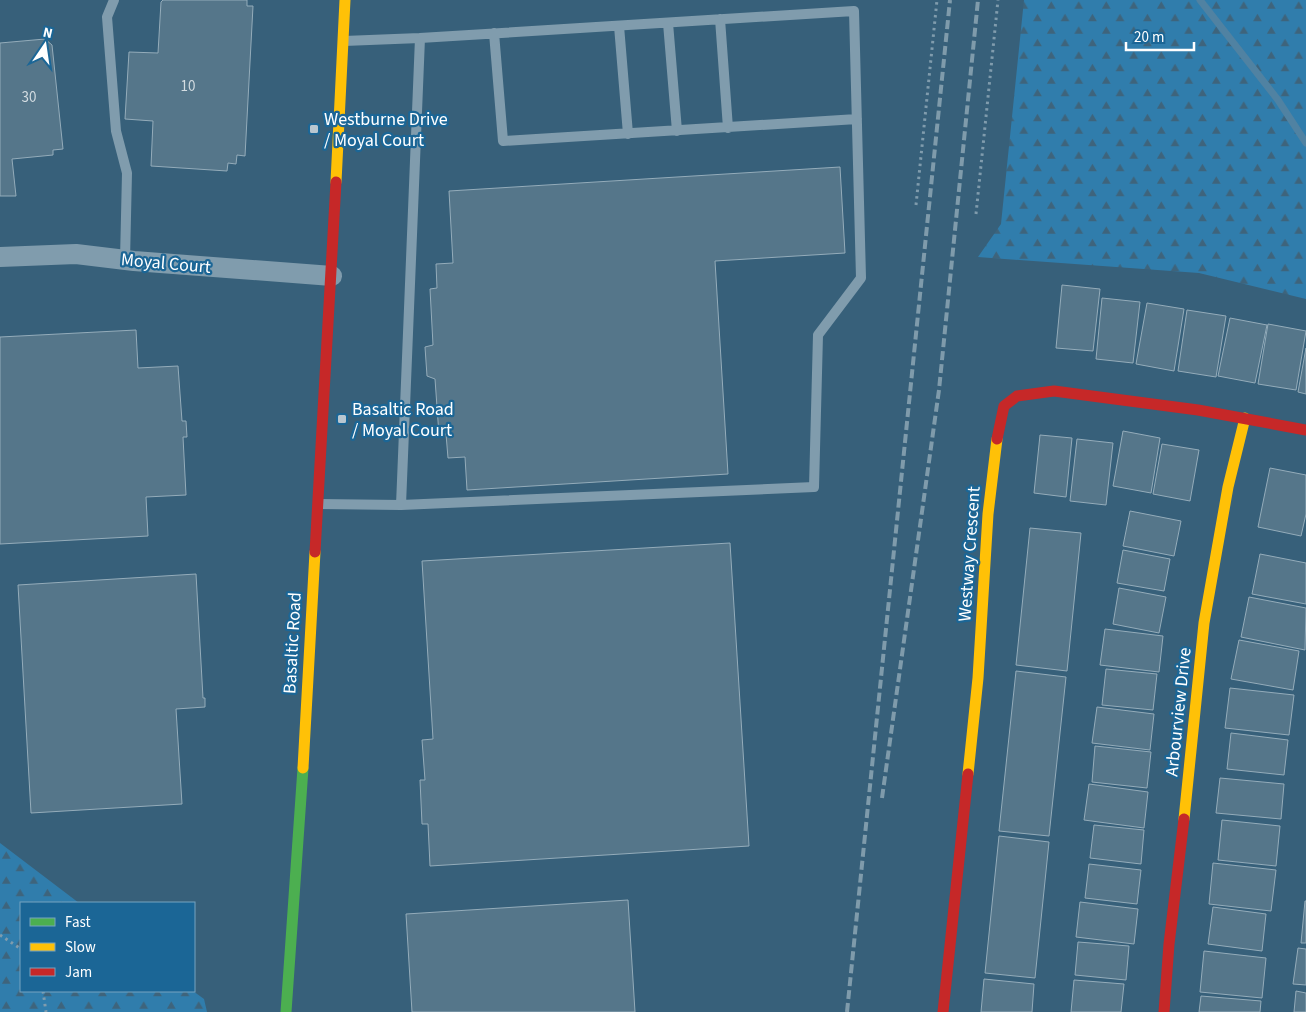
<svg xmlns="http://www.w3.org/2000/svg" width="1306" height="1012" font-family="'Source Sans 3',sans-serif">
  <defs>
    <pattern id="forest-firs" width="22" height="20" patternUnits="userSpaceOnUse" patternTransform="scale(1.25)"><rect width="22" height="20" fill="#307dac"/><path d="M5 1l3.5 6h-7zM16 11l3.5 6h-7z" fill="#3e647c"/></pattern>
  </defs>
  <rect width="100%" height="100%" fill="#37607a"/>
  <path fill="url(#forest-firs)" d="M1024,0H1306V299L1199,273L978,257L1001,224Z
    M0,843L79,903H21V991H193L204,999L207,1012H0Z"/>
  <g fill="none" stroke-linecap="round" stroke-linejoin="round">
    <path stroke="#5082a2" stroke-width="7" d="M1200,0L1278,100L1306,143"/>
  </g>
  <path fill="#55768a" stroke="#94acba" d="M163,0H247V6H253L245,156L237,155L236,164L228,163L227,171L151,166L153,121L125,119L129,52L158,53L161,2Z
    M45,39L52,45L63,149L53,150V155L12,159L16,196H0V43Z
    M840,167L845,253L715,261L728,474L467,490L465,457L448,458L446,434L439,435L435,379L427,376L425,347L433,345L430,289L437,288L436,264L453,263L449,191Z
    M1062,285L1100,289L1093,351L1056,348Z
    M1102,298L1140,302L1133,363L1096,359Z
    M1147,303L1184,309L1174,371L1136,364Z
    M1187,310L1226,316L1216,377L1178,371Z
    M1230,318L1267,325L1255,383L1218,376Z
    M1268,324L1306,331L1296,390L1258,384Z
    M136,330L138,368L178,366L182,421H186L187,437H183L186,495L146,497L148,536L0,544V337Z
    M1306,348V394L1298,392Z
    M1123,431L1160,438L1151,493L1113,486Z
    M1040,435L1072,438L1066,497L1034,493Z
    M1077,439L1113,443L1106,505L1070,501Z
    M1162,444L1199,450L1190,501L1153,494Z
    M1270,468L1306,475V514L1301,536L1258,527Z
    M1130,511L1181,521L1174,556L1123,546Z
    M1030,528L1081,533L1067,671L1016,665Z
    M730,543L749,846L430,866L428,824H422L420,780H425L422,740L433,739L422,561Z
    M1123,550L1170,559L1164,591L1117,583Z
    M1260,554L1306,563V604L1252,594Z
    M196,574L203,698H205V707L176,709L182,804L31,813L18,585Z
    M1119,588L1166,597L1159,633L1113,624Z
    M1249,597L1306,608L1305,650L1241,637Z
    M1105,629L1163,636L1159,672L1100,665Z
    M1239,640L1299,651L1293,690L1231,679Z
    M1106,669L1157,674L1153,710L1102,705Z
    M1016,671L1066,677L1049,836L999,831Z
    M1230,688L1294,695L1289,735L1225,728Z
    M1097,707L1154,714L1150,750L1092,743Z
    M1231,733L1288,740L1284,775L1227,769Z
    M1095,746L1151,752L1147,788L1092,782Z
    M1220,778L1284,784L1281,819L1216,813Z
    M1089,784L1148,792L1144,828L1084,820Z
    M1222,820L1280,826L1276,866L1218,860Z
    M1094,825L1144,830L1141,864L1090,858Z
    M999,836L1049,842L1035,978L985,973Z
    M1213,863L1276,870L1271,911L1209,904Z
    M1089,864L1141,870L1137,904L1085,898Z
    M628,900L635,1012H412L406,914Z
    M1305,901H1306V943H1301Z
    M1080,902L1138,909L1134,944L1076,937Z
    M1213,907L1266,914L1262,951L1208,944Z
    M1078,942L1129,946L1126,980L1075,975Z
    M1298,948L1306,949V985L1293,984Z
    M1204,951L1266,958L1262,998L1200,992Z
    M984,979L1034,984L1032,1012H981Z
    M1074,980L1124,984L1121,1012H1071Z
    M1296,991L1306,993V1012H1294Z
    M1201,996L1261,1001L1260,1012H1199Z"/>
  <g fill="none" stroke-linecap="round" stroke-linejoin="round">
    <path stroke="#809cad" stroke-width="3" stroke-dasharray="2.5 4" stroke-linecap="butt" d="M916,205L937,0
      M976,214L998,0
      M0,935L21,949
      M43,991L46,1012"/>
    <path stroke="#809cad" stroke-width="10" d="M114,0L107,17L116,131L127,173L125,260
      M720,19L728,128
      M668,23L677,131
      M619,26L628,134
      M494,33L503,141L857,119
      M319,504L401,505L420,38L344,41
      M401,505L814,487L818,335L861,278L854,11L420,38"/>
    <path stroke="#809cad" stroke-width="20" d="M0,257L76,254L134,261L332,276"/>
    <path stroke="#4caf50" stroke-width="11" d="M286,1012L303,768"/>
    <path stroke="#ffc107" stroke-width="11" d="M336,182L345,0
      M303,768L315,552
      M968,774L978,678L988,514L997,439
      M1184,819L1204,623L1228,487L1245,418"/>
    <path stroke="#c62828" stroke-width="11" d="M997,439L1004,406L1017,396L1054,391L1198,410L1306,430
      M315,552L336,182
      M943,1012L968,774
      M1164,1012L1169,944L1184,819"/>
    <path stroke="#7f9bab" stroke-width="4" stroke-dasharray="9 4" stroke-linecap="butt" d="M882,798L939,390L978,0
      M847,1012L950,0"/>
  </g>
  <g fill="#b9c7d0" stroke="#1b6696" stroke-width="2">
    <rect x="309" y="124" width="10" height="10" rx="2.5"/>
    <rect x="337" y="414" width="10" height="10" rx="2.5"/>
  </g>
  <g text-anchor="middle" stroke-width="4.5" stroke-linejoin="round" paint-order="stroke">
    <g font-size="15" fill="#d4dde2">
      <text x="188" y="91">10</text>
      <text x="29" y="102">30</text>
    </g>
    <g font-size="18" fill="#fff" stroke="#1b6696" text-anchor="start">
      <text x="324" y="125">Westburne Drive<tspan x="324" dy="21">/ Moyal Court</tspan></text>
      <text x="352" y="415">Basaltic Road<tspan x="352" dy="21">/ Moyal Court</tspan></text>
    </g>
    <g font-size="18" fill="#fff" stroke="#1b6696">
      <text transform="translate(166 263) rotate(5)" y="6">Moyal Court</text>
      <text transform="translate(969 554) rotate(-86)" y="6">Westway Crescent</text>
      <text transform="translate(292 643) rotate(-87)" y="6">Basaltic Road</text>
      <text transform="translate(1178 712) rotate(-84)" y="6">Arbourview Drive</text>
    </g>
  </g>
  <rect x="20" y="902" width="175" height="90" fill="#1b6696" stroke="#76a3c0"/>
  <rect x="30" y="918" width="25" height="8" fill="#4caf50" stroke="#76a3c0"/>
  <text x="65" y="927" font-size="15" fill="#ffffff">Fast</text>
  <rect x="30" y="943" width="25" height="8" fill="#ffc107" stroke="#76a3c0"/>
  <text x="65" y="952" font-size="15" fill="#ffffff">Slow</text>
  <rect x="30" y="968" width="25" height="8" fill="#c62828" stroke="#76a3c0"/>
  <text x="65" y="977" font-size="15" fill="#ffffff">Jam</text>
  <g transform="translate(45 45) rotate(13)" stroke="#1b6696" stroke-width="4" paint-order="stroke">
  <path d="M0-4L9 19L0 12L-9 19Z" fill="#ffffff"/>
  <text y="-8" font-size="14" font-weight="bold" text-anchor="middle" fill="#ffffff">N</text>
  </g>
  <path d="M1126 42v8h68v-8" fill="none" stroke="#ffffff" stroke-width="2.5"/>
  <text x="1134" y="42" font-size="15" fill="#ffffff" stroke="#1b6696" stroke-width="4" paint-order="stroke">20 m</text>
</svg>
